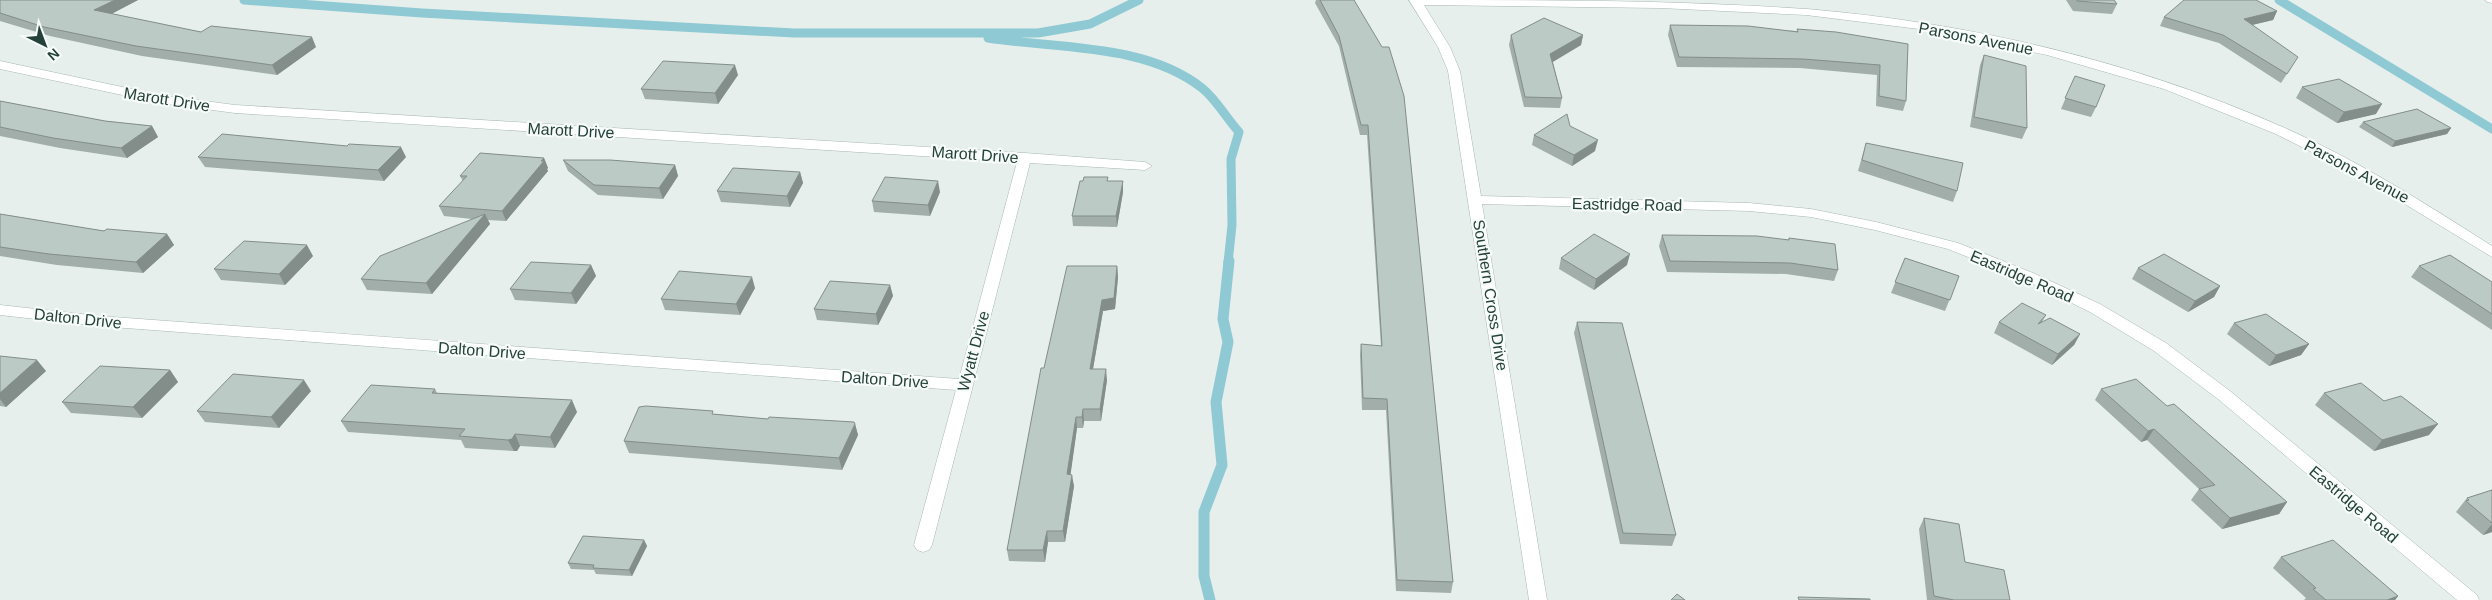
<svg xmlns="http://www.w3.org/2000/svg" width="2492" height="600" font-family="Arial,sans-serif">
  <rect width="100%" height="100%" fill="#e6efeb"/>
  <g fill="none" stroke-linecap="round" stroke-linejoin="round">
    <path stroke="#8ec9d4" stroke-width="9" d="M244,0L422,13L794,33H1038L1090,24L1139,0
      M2279,0L2492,129
      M988,38C1057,49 1145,43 1202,88C1217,100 1226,118 1239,132L1231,159L1232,225L1228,263"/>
    <path stroke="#8ec9d4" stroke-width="11" d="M1210,600L1204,576V512L1222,465L1216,402L1228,342L1223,319L1229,261"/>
    <g stroke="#a8b8b2" stroke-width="1">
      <path id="minor" d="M1409,0C1542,0 1675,0 1807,9C1971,23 2134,61 2285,128C2357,160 2425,203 2492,246V257L2357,175L2276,134L2164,89L2047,55L1927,30L1806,15L1660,8L1424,5L1450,47L1460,71L1481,196L1749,203L1811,209L1876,222L1958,243L2033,273L2100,304L2166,343L2230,391L2477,595L2479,600H2457L2218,399L2154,351L2090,312L2023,279L1948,249L1875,230L1811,217L1749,211L1482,204L1547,600H1529L1448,71L1438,47Z
        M2485,0H2492V3L2487,2Z
        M0,61L160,95L235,105L1025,153L1145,162L1152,166L1145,170L1030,163L932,545L929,550L923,552L917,550L914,545L956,390L99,326L0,315V305L99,316L959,379L1017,162L235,113L160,103L0,69Z"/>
    </g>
    <use href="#minor" fill="#fff" fill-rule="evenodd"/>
  </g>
  <path fill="#a1aea9" d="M0,0H138L111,14L201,32L316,47L277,75L142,56L50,36L0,21Z
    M1316,0H1354L1453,582L1451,593L1396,591L1386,410H1362L1360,355L1361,344L1381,346L1367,135H1360L1339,46L1315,3Z
    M2066,0H2114L2117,4L2112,14L2073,11Z
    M2277,11L2273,20L2252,25L2292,66L2281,83L2219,43L2160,26L2164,17Z
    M1670,25L1797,31V29L1908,44L1906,101L1903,111L1876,106L1877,75L1800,68L1677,67L1668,35Z
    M1511,35H1583L1581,45L1553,62L1562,98L1560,108L1524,107L1509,45Z
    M1984,55L2027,128L2022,139L1970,127L1980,65Z
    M738,75L718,104L645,99L641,89Z
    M2075,76L2096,107L2091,117L2061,109Z
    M2302,87L2376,114L2337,123L2296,98Z
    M0,101L105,121L152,126L158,137L127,158L60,148L0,136Z
    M2363,122L2451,128L2447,134L2392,147L2359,127Z
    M1534,135L1595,151L1572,166L1532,145Z
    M1866,143L1957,191L1953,202L1858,171Z
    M347,146L406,157L384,181L205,167L198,157Z
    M544,158L548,168L547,169L548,171L506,221L488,220L490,224L432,294L367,290L361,279L472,219L444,216L439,206L463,181L460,176Z
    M563,160L675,165L678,176L663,199L598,195L568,171Z
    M800,172L803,183L790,207L721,202L717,191Z
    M1108,181L1123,192L1117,227L1073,226L1072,216Z
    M940,192L930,216L874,212L872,201Z
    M0,214L104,231L167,234L174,245L143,273L57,265L0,256Z
    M1662,235L1788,240L1789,238L1838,270L1834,281L1786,274L1667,272L1659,246Z
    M313,256L285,285L221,280L214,269Z
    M1561,258L1627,265L1594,290L1559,269Z
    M1905,258L1959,276L1945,311L1891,293Z
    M591,265L596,276L576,304L515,300L510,289Z
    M1117,266L1118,277L1115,309L1103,311L1093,369L1107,380L1101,421H1084L1083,428H1077L1070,475L1074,486L1065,542H1048L1045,562L1009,561L1007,550L1044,368Z
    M2419,266L2492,282V330L2411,277Z
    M2138,268L2220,286L2214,297L2188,312L2132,279Z
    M890,285L893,296L878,325L817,320L814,309Z
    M755,288L740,315L665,310L661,299Z
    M2046,315L2042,322L2080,334L2074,345L2052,365L1994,333L1999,322Z
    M1577,322L1676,535L1672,546L1620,544L1574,333Z
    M2234,323L2309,344L2301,355L2269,366L2227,334Z
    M0,356L46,371L6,407L0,406Z
    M170,370L178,382L142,418L71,413L62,402Z
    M435,389L437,393L577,412L555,448L520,446L517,451H514L465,448L461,440L348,432L341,421Z
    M2101,389L2167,406L2287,502L2279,514L2222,529L2191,500L2199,489L2147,440L2141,442L2095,400Z
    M311,391L279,428L205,422L197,411Z
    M2324,393L2429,435L2374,451L2315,405Z
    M714,414L768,419L855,424L858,435L842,470L629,453L624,441Z
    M2492,490V532L2483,535L2456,512L2467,498Z
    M1924,518L1965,562L2010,600H1927L1919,529Z
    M644,540L647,546L632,576L596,574L594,570L571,569L568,563Z
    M2281,557L2398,596L2395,600H2304L2306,598L2273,568Z"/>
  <path fill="#838d89" d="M115,0H138L100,20L94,10Z
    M2277,11L2273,20L2239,28L2244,19Z
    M1583,35L1581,45L1549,64L1550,54Z
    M312,37L316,47L277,75L272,65Z
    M735,65L738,75L718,104L715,93Z
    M2382,104L2376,114L2337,123L2344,112Z
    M152,126L158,137L127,158L121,148Z
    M2451,128L2447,134L2392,147L2395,141Z
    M1598,140L1595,151L1572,166L1574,155Z
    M401,147L406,157L384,181L378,170Z
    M544,158L548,168L547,169L548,171L506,221L502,211Z
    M675,165L678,176L663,199L659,188Z
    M800,172L803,183L790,207L787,196Z
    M938,181L940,192L930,216L928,205Z
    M1123,181V192L1117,227L1116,216Z
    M485,214L490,224L432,294L426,283Z
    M167,234L174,245L143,273L136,262Z
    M307,245L313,256L285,285L279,274Z
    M1630,254L1627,265L1594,290L1596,279Z
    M591,265L596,276L576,304L571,293Z
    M1117,266L1118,277L1115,309L1103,311L1091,380L1090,369L1102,300Z
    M752,277L755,288L740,315L736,304Z
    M890,285L893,296L878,325L876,314Z
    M2220,286L2214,297L2188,312L2195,301Z
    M2080,334L2074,345L2052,365L2058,354Z
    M2309,344L2301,355L2269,366L2276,355Z
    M37,360L46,371L6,407L0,399V393Z
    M1106,369L1107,380L1101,421L1100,409Z
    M170,370L178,382L142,418L133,407Z
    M304,380L311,391L279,428L271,417Z
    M572,400L577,412L555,448L550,437Z
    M1083,409L1084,421L1083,428L1082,417Z
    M1076,417L1077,428L1069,486L1067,474Z
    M855,424L858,435L842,470L839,458Z
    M2438,424L2429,435L2374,451L2382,440Z
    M2154,429L2147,440L2141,442L2148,431Z
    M515,434L520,446L517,451H514L508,440Z
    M1072,475L1074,486L1065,542L1063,531Z
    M2287,502L2279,514L2222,529L2230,518Z
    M2492,524V532L2483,535Z
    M1047,531L1048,542L1045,562L1043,550Z
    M644,540L647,546L632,576L629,570Z
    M2398,596L2395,600H2387Z"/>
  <path fill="#bbcac4" stroke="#838d89" d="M0,0H115L94,10L201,32L211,26L312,37L272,65L136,46L44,27L0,13Z
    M1320,0H1354L1382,47H1389L1404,96L1453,582L1397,580L1387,399L1363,398L1361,344L1382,346L1368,125H1361L1339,36Z
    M2077,0H2114L2117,4L2077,1Z
    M2184,0H2256L2277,11L2244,19L2298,57L2287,74L2223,35L2164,17Z
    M1544,18L1583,35L1550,54L1562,98L1525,97L1511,35Z
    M1670,25L1748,26L1798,32L1797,29L1836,32L1908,44L1906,101L1879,96L1880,65L1803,59L1679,57Z
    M1984,55L2026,66L2027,128L1974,117Z
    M663,61L735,65L715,93L641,89Z
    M2075,76L2105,85L2096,107L2065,98Z
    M2339,79L2382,104L2344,112L2302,87Z
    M0,101L105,121L152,126L121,148L53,138L0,127Z
    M2417,109L2451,128L2395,141L2363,122Z
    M1567,114L1570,126L1598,140L1574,155L1534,135Z
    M222,134L347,146L349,144L401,147L378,170L198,157Z
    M1866,143L1963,163L1957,191L1862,160Z
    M480,153L544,158L541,161H544L502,211L439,206L467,176H460Z
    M563,160H610L675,165L659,188L594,185Z
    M733,168L800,172L787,196L717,191Z
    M885,177L938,181L928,205L872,201Z
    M1084,177H1108L1107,181H1123L1116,216H1072L1080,181H1083Z
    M0,214L104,231L107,229L167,234L136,262L49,254L0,247Z
    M485,214L426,283L361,279L380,256Z
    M1594,234L1630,254L1596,279L1561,258Z
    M1662,235L1757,236L1789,240V238L1835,244L1838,270L1790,263L1670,261Z
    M244,241L307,245L279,274L214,269Z
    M2164,254L2220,286L2195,301L2138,268Z
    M2450,255L2492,282V314L2419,266Z
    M1905,258L1959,276L1950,300L1895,282Z
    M531,262L591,265L571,293L510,289Z
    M1067,266H1117L1114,298L1102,300L1090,369H1106L1100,409H1083L1082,417H1076L1067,474L1072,475L1063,531H1047L1043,550H1007L1041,368H1044Z
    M679,271L752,277L736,304L661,299Z
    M830,281L890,285L876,314L814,309Z
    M2022,303L2046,315L2038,324L2050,318L2080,334L2058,354L1999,322Z
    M2266,314L2309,344L2276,355L2234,323Z
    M1577,322L1622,323L1676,535L1623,533Z
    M0,356L37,360L0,393Z
    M100,366L170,370L133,407L62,402Z
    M233,374L304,380L271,417L197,411Z
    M2136,379L2167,406L2174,404L2287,502L2230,518L2199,489L2215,485L2154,429L2148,431L2101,389Z
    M2361,383L2384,401L2401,396L2438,424L2382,440L2324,393Z
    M371,385L435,389L432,393L572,400L550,437L515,434L512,439L508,440L459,436L465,429L341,421Z
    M646,406L713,411L712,414L768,419L769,417L854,422L855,424L839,458L624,441L639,407Z
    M2492,490V523L2466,501L2469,500L2467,498Z
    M1924,518L1959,524L1965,562L2004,570L2010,600H1954L1934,596Z
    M583,536L644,540L629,570L593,568L594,565L568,563Z
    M2333,540L2398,596L2387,600H2326L2313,589L2316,588L2281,557Z
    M1677,594L1685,600H1671Z
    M1798,597L1870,599V600H1799Z"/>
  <g text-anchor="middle" stroke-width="4.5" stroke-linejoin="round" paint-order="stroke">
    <g font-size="16" fill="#24423a" stroke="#f7fbf9">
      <text transform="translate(1976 38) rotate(11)" y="6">Parsons Avenue</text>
      <text transform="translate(167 99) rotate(9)" y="6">Marott Drive</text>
      <text transform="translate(571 130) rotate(3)" y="6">Marott Drive</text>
      <text transform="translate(975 154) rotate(4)" y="6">Marott Drive</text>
      <text transform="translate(2357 171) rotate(28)" y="6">Parsons Avenue</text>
      <text transform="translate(1627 204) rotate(1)" y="6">Eastridge Road</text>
      <text transform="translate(2022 276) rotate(23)" y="6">Eastridge Road</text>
      <text transform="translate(1491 295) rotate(81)" y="6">Southern Cross Drive</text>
      <text transform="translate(78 318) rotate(6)" y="6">Dalton Drive</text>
      <text transform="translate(482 350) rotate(4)" y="6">Dalton Drive</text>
      <text transform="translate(973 351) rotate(-75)" y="6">Wyatt Drive</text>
      <text transform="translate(885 379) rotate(4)" y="6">Dalton Drive</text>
      <text transform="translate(2354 504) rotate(40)" y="6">Eastridge Road</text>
    </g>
  </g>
  <g transform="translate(45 45) rotate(138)" stroke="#f7fbf9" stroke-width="4" paint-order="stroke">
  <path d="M0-4L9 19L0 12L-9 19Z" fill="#24423a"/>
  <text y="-8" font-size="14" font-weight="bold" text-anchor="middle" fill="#24423a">N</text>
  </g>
</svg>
